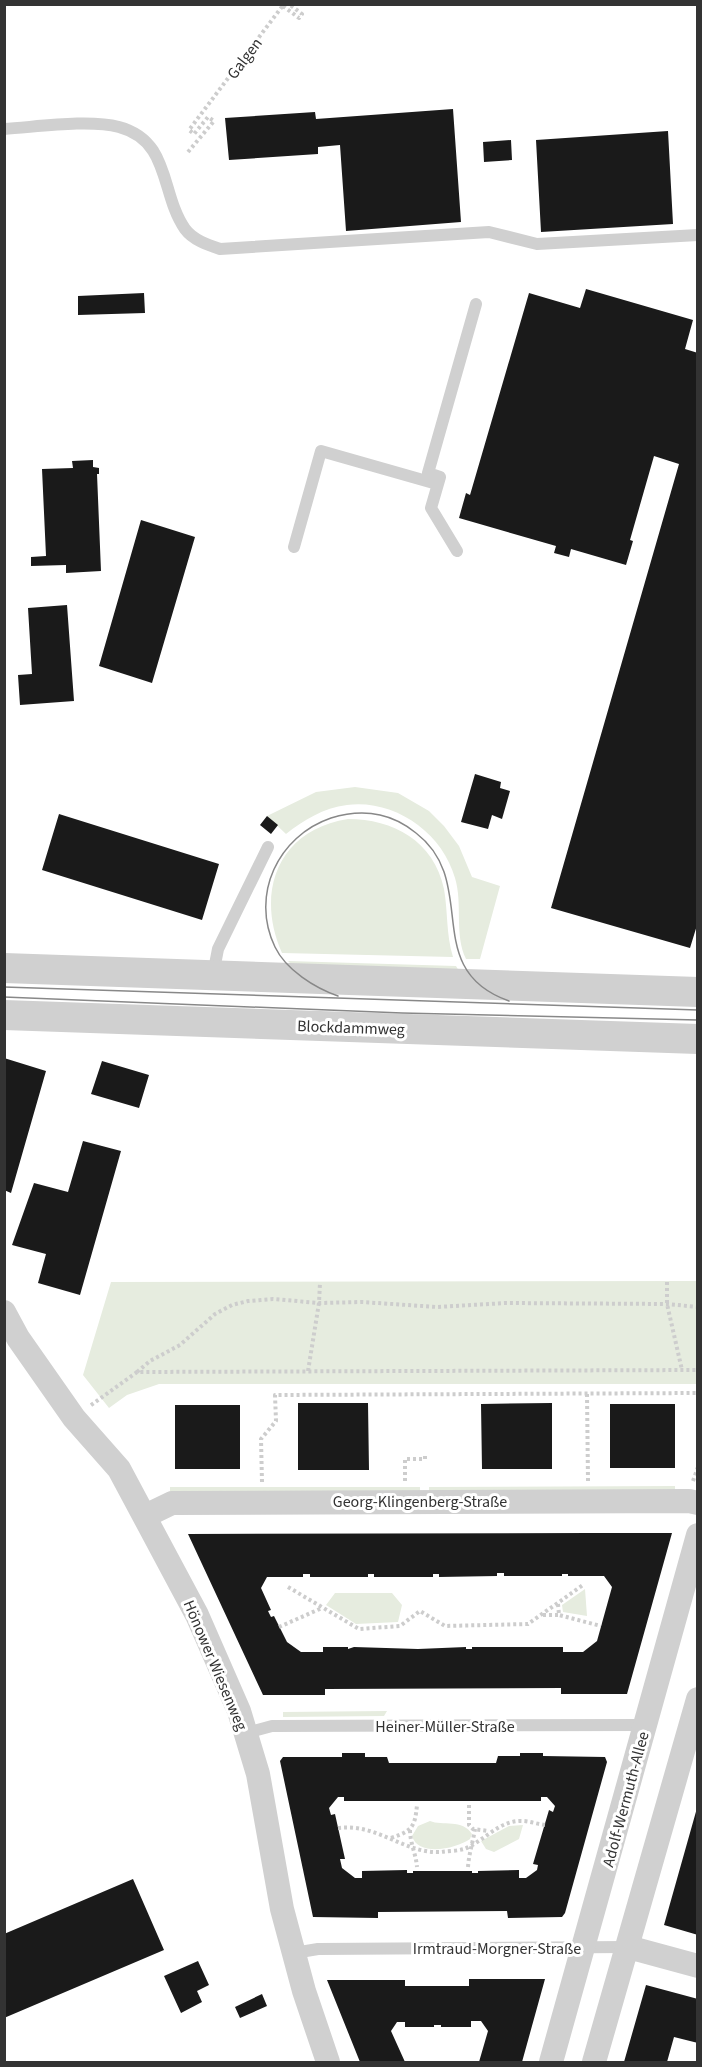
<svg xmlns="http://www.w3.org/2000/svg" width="702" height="2067" font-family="'Source Sans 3',sans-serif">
  <rect width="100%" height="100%" fill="#fff"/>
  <path fill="#e6ecdf" d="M355,787L398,793L429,811L444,826L459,846L472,877L500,886L480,959H466C454,934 463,904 455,878C442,832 394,799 347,805C323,808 304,820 286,834L267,816L316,792Z
    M348,819C393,819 434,841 444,889C448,912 446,934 453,957L282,953C255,892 278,830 348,819Z
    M288,961L456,966L460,973L294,967Z
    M697,1281V1384H159L127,1395L109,1408L83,1375L111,1282Z
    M675,1486V1493L429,1494V1487Z
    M170,1487H420V1494H170Z
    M585,1589L587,1616L563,1612L562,1605Z
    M335,1593H392L402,1605L398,1622L356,1624L326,1605Z
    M387,1711L384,1716L283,1717V1712Z
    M430,1821C442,1826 463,1819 472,1834L470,1839C456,1849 418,1857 412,1836L418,1826Z
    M523,1825L519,1839L494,1852L486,1849L481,1841L509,1826Z"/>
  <path fill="#1a1a1a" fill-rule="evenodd" d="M453,109L461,222L346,231L340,145L318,147V154L229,160L225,118L315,112L316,119Z
    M668,131L673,224L541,232L536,140Z
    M511,140L512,160L484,162L483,142Z
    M586,289L693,320L685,349L698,353V922L690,948L551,908L679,464L654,456L630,540L633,541L626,565L571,549L569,557L554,553L556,546L459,518L466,493L470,495L529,293L580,308Z
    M144,293L145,313L78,315V296Z
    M93,460V467L99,468V474H97L101,571L66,573V565L31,566V557L46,556L42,469L73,468L72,461Z
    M141,520L195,537L152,683L99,666Z
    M67,605L74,701L20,705L18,675L32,674L28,608Z
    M475,774L501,782L500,788L510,791L502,819L492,815L488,829L461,822Z
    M59,814L219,864L202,920L42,870Z
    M267,816L278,825L271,834L260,825Z
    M4,1058L46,1071L11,1193L4,1190Z
    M102,1061L149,1075L139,1108L91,1094Z
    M83,1141L121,1151L80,1295L38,1283L46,1254L12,1245L34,1183L68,1192Z
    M298,1403H368L369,1470H298Z
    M552,1403V1469H482L481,1404Z
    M610,1404H675V1468H610Z
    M175,1405H240V1469H175Z
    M591,1533H672L627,1694H561V1688L325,1689V1695H263L188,1534ZM497,1573H504V1576H562V1574H568V1576H604L612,1587L597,1641L583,1652H563V1647H472V1649H466V1647L418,1649L354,1647L348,1649V1647H323V1652H301L287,1642L274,1616L271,1617L268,1611L271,1610L261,1588L267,1577H303V1574H310V1577H368V1574H374V1577H433V1574H439V1577L497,1576Z
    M342,1753H365V1757H387L389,1763H496L498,1756H520V1753H543V1756L605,1757L607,1762L565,1913L562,1917L508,1918L507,1911L378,1912V1918L313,1917L280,1761L283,1757H342ZM338,1797H344V1801H541V1797H547L555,1806L553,1812L549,1810L533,1864L538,1865L537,1870L526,1878H519V1870L478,1871V1873H472V1871H413V1873H407V1870L362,1871V1878H355L342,1868L340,1859H345L335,1814L331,1815L329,1808Z
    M697,1808H698V1935L664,1925Z
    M133,1879L164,1950L4,2018V1934Z
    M198,1961L209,1985L197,1991L202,2002L181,2013L164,1976Z
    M469,1979H545L522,2062H479L488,2031L481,2021H471V2027H441V2025H434V2027H405V2022H397L391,2031L405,2062H360L327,1980H405V1986H469Z
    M646,1985L698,1999V2043L674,2037L667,2062H624Z
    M262,1994L267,2006L240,2018L235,2007Z"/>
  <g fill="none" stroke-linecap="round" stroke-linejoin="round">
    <path stroke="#cdcdcd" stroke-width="4" stroke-dasharray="3 3" stroke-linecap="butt" d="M283,6L299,18L302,14L289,4
      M188,152L214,121L208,117L194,134L189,130L284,4
      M667,1282V1304L682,1370
      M308,1371L319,1303L320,1283
      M137,1372L150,1361L180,1345L215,1314L232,1305L248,1301L273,1299L319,1303L362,1302L437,1307L506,1303L667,1304L698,1307
      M587,1394L588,1481
      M91,1405L137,1372L698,1370
      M405,1481V1459H425V1453
      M693,1481L698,1467
      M262,1482L261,1439L276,1421L275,1395L698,1393
      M288,1587L359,1629L400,1626L420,1611L445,1626L528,1624L583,1585
      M558,1604L559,1615L601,1626
      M543,1615H559
      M279,1627L322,1608
      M469,1805V1825L473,1829L489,1831
      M338,1828C378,1823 404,1854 441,1852C448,1851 457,1851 464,1849C483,1842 499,1820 522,1821C529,1821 537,1824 545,1825
      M410,1830C410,1843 416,1854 417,1867
      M391,1838C412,1831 415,1827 417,1805
      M468,1867C469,1853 473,1842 475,1829"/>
    <path stroke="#d0d0d0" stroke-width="12" d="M4,129C37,127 88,119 119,127C171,141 160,193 185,229C193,240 208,245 220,249L489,232L537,244L698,235
      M294,547L321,451L437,484
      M457,551L431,508L440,477L428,473L476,304
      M213,975L218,949L268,847
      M246,1733L272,1726L645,1725
      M294,1953L318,1949L628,1947"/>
    <path stroke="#d0d0d0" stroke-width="24" d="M4,1312L18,1338L74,1418L119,1469L197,1615L239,1711L258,1774L282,1909L304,1991L328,2062
      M145,1516L172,1503L689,1501L698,1503
      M628,1947L698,1966
      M551,2062L698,1535
      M594,2062L698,1699"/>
    <path stroke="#d0d0d0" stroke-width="30" d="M4,968L698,992
      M4,1015L698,1039"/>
    <path stroke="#888" stroke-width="1.5" d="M4,987L698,1010
      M338,996C315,988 286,970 275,947C250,895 278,836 331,818C347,813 363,811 380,815C394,818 405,824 416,833C481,883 419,969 509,1001
      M4,997L402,1013L698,1020"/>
  </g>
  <g text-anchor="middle" stroke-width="6" stroke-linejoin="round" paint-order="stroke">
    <g font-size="16" fill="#333" stroke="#fff">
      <text transform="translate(244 58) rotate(-53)" y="6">Galgen</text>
      <text transform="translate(351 1027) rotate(2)" y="6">Blockdammweg</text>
      <text x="420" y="1507">Georg-Klingenberg-Straße</text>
      <text transform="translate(216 1665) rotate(67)" y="6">Hönower Wiesenweg</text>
      <text x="445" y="1732">Heiner-Müller-Straße</text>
      <text transform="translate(625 1799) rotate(-75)" y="6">Adolf-Wermuth-Allee</text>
      <text x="497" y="1954">Irmtraud-Morgner-Straße</text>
    </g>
  </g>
  <rect width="702" height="2067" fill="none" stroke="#333333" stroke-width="12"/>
</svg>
